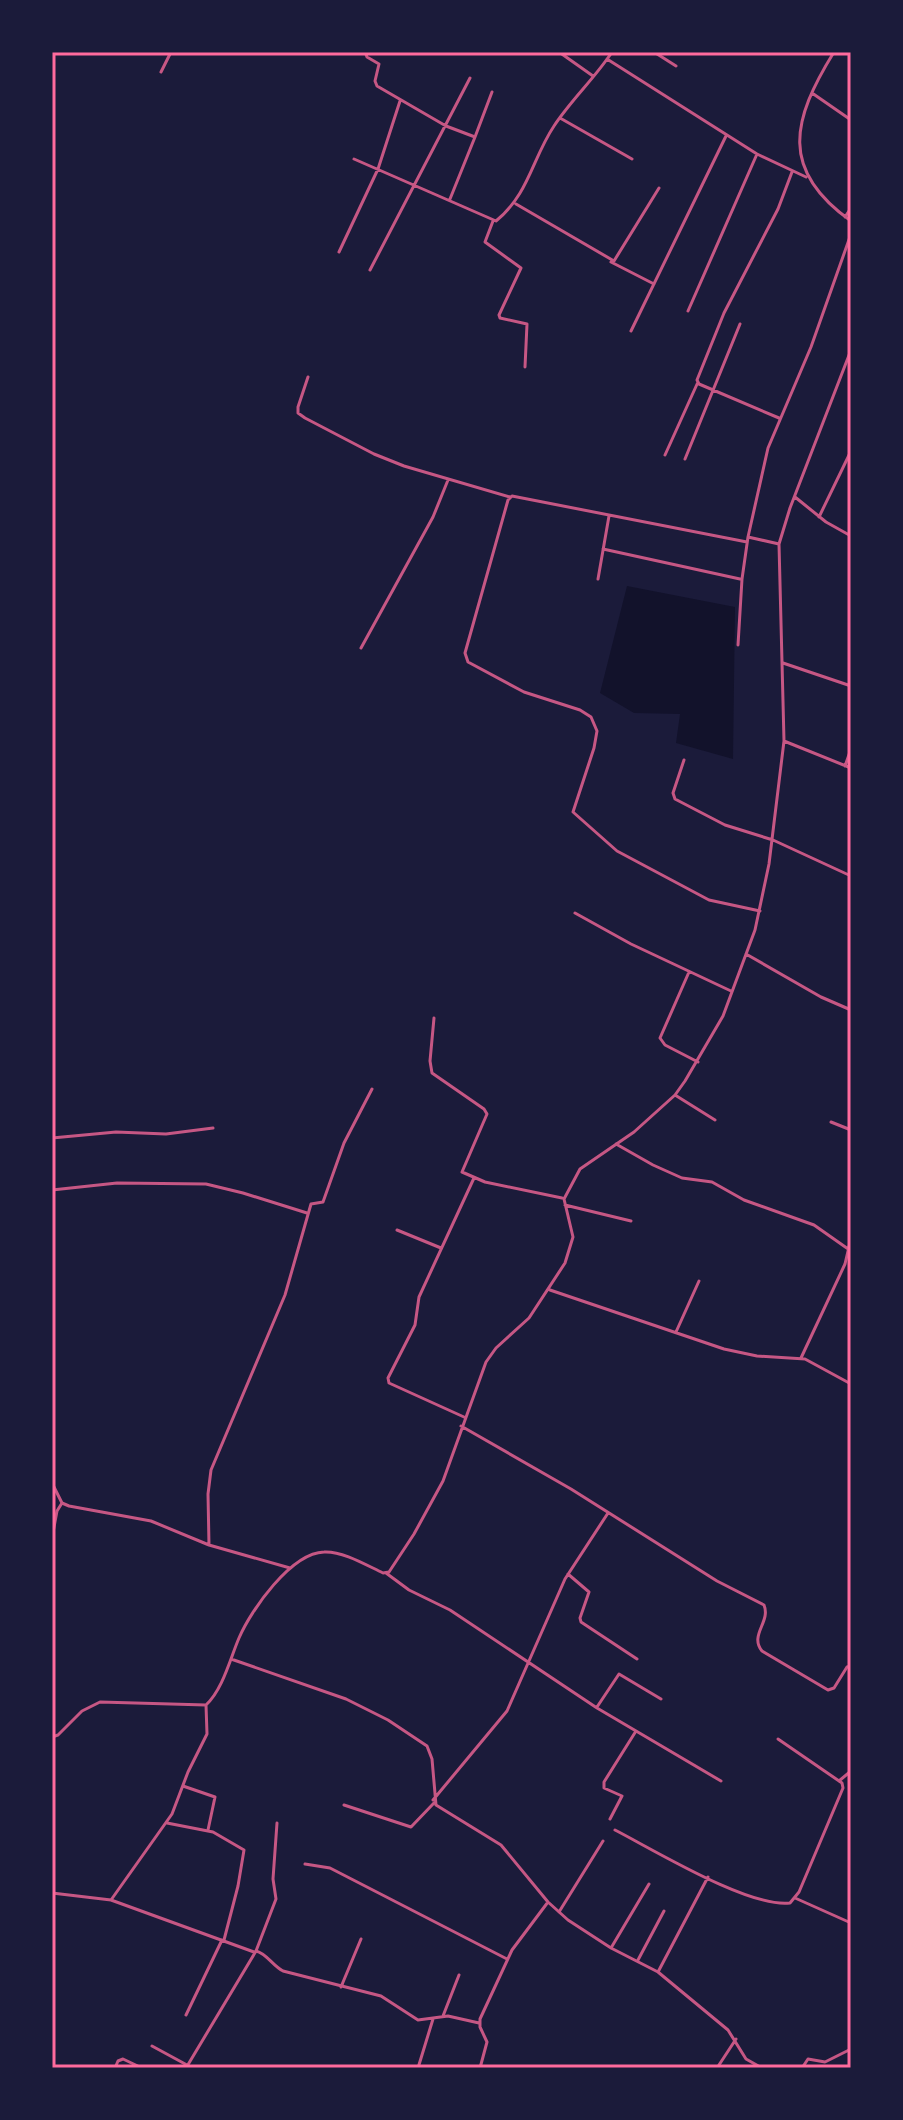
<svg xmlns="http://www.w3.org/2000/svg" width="903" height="2120" font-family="Arial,sans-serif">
  <rect width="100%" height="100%" fill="#1b1b3a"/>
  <path fill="#12122b" d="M627,586L735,607L733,759L676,743L680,714L634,713L600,693Z"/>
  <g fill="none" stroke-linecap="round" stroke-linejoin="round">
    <path stroke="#c65784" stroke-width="3" d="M365,52L367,57L379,64L375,81L377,86L446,126L475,137L450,199
      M559,52L593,76
      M654,52L676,66
      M834,52C792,120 779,170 851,221
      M607,59L757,154L806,177
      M161,72L171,52
      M812,93L851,120
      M560,118L632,159
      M475,137L492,92
      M354,159L496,221C529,194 532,159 554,126C571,100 595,78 612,52
      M516,204L614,261L659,188
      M845,217L851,208
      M493,221L485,242L521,268L499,315L500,318L527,324L525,367
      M339,252L378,169L400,101
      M611,262L654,284
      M370,270L470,78
      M688,311L757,154
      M631,331L726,136
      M308,377L298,407V413L305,418L374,454L404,466L510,497
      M779,418L699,384L697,380L724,313L778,209L792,172
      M665,455L698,382
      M685,459L740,324
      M795,497L826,522L851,536
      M819,517L851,451
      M748,537L779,544
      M747,542L512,496L508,500L465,653L468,662L524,692L580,710L591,717L597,731L594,748L573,812L617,851L709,900L760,911
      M603,549L740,579
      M598,579L609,516
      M738,645L742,579L748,537L768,448L811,347L851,234
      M361,648L433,517L448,480
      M783,663L851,686
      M784,741L851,768
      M684,760L673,793L675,799L725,825L773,840L851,876
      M845,766L851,749
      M575,913L631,944L731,991
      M746,954L821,997L851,1010
      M689,972L660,1038L665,1045L698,1062
      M434,1018L430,1061L432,1073L484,1109L487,1114L462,1172L485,1182L562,1198
      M675,1095L715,1120
      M831,1122L851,1130
      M52,1138L116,1132L166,1134L213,1128
      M616,1144L653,1165L682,1178L712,1182L744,1200L814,1225L851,1251
      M52,1190L117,1183L206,1184L243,1193L307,1213
      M565,1205L631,1221
      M397,1230L441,1248
      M550,1290L724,1349L757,1356L805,1359L851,1384
      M676,1332L699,1281
      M801,1358L845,1264L851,1238
      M464,1417L389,1383L388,1378L415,1325L419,1297L474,1178
      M461,1426L571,1489L717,1581L764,1605C771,1622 749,1635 762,1651L828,1690L834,1688L847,1667L851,1666
      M52,1483L62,1503L69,1506L151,1521L209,1545L290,1568
      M52,1538L57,1511L62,1503
      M209,1545L208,1494L211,1470L285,1295L311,1204L323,1202L344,1143L372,1089
      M386,1573L409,1590L450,1610L597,1708L721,1781
      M568,1574L589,1592L580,1618L581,1622L637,1659
      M231,1659L346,1699L388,1720L427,1746L432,1759L436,1805L501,1845L548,1902L568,1920L611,1948L658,1972L728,2030L746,2059L762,2068
      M597,1707L619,1674L661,1699
      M52,1737L58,1735L82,1711L100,1702L206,1705C223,1689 230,1659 239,1638C251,1610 291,1553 324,1552C343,1551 366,1565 383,1573L389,1572L414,1534L443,1481L486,1362L496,1348L529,1318L565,1263L573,1237L564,1199L580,1169L634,1132L675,1095L685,1081L723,1016L755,930L769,864L784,741L779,544L790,508L851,350
      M839,1781L851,1771
      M183,1786L215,1797L208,1830
      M433,1800L507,1711L565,1579L608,1513
      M344,1805L411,1827L434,1803
      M610,1819L622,1796L604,1788V1782L636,1731
      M167,1823L213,1832L244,1850L238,1886L224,1940
      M615,1830C654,1850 749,1908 790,1903L799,1892L843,1788L842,1783L778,1739
      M305,1864L330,1868L507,1959
      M52,1893L111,1900L254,1952
      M795,1898L851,1923
      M111,1900L172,1814L188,1772L207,1734L206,1705
      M559,1912L603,1841
      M611,1948L649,1884
      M256,1951L276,1899L273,1879L277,1823
      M638,1960L664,1911
      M658,1972L708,1877
      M341,1987L361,1939
      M186,2015L222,1940
      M443,2016L459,1975
      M152,2046L187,2065
      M115,2068L118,2061L123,2059L142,2068
      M186,2068L256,1951C266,1953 273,1966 283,1971L381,1996L418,2020L448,2016L479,2023
      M418,2068L433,2019
      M480,2068L487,2042L480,2027V2019L512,1950L548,1902
      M717,2068L736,2039
      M802,2068L808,2059L825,2062L851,2049"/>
  </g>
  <rect width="903" height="2120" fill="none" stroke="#1b1b3a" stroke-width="108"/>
  <rect x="54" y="54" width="795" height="2012" fill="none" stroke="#ff6b9d" stroke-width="3"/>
</svg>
